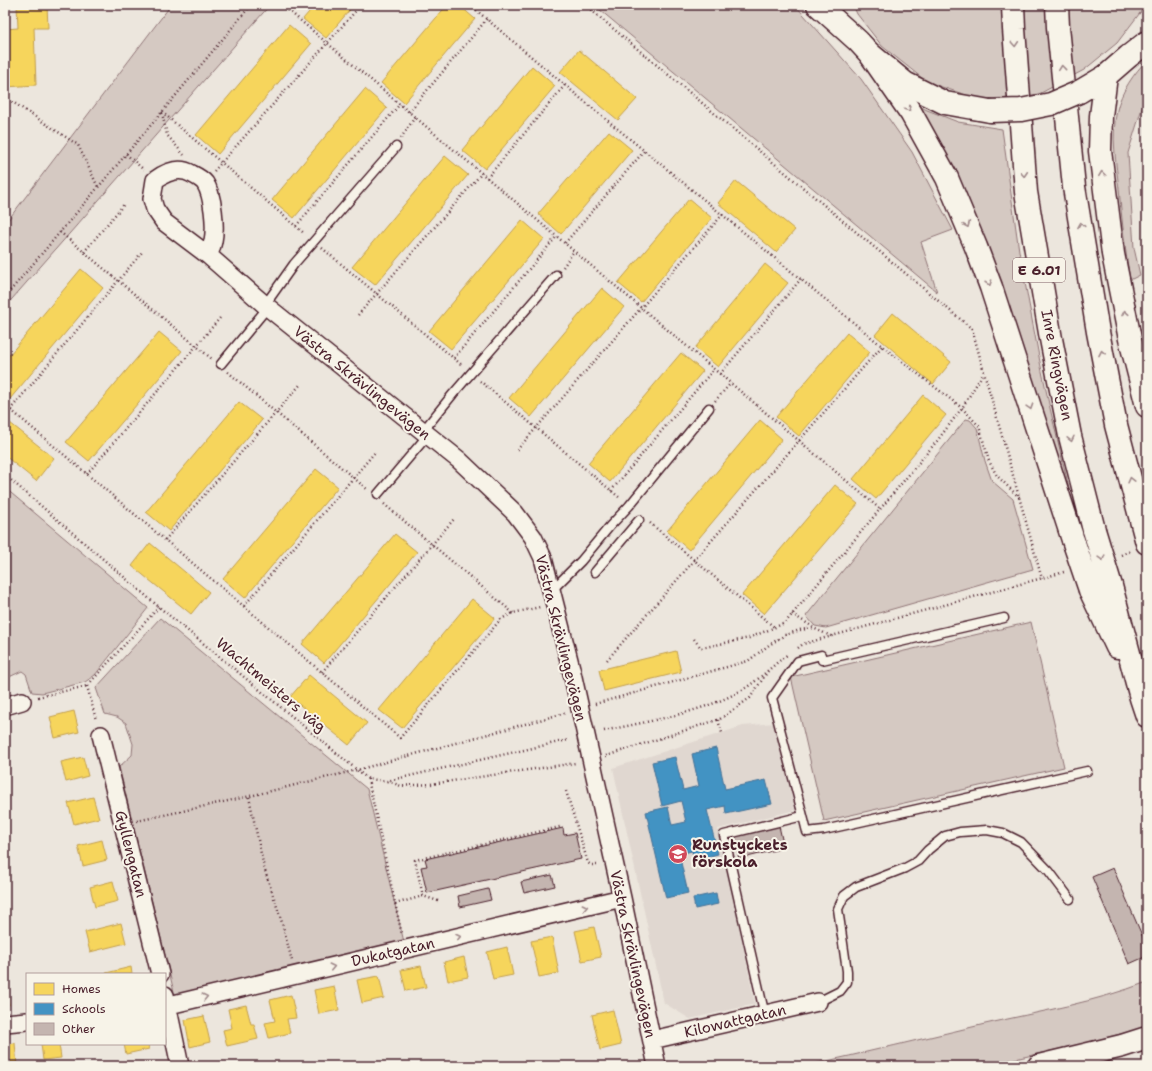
<svg xmlns="http://www.w3.org/2000/svg" width="1152" height="1071" font-family="'Shantell Sans',sans-serif">
  <rect width="100%" height="100%" fill="#ece6dd"/>
  <filter id="ink" filterUnits="userSpaceOnUse"><feTurbulence type="fractalNoise" baseFrequency=".025" numOctaves="2"/><feDisplacementMap in="SourceGraphic" scale="8" xChannelSelector="R" yChannelSelector="G"/><feConvolveMatrix kernelMatrix="1 2 1 2 8 2 1 2 1" color-interpolation-filters="sRGB"/></filter>
  <g filter="url(#ink)">
    <path fill="#e0d7d0" d="M774,723L795,810L718,829L730,879L755,1004L690,1019L664,1003L613,768L743,726Z"/>
    <path fill="#d5c9c2" stroke="#907476" d="M171,5H270L5,307V224Z
      M594,5H795L861,79L912,152L953,230L921,242L937,292Z
      M853,5H1146L1117,43L1084,70L1039,94L1011,98L978,99L927,82L882,46L857,14Z
      M1147,60V92L1128,153L1134,248L1140,275L1130,280C1125,250 1122,220 1119,189C1116,163 1111,135 1117,110C1121,92 1134,73 1147,60Z
      M915,104L927,110L958,122L1002,129L1019,251L1040,362L1049,404L1091,580Z
      M966,419L970,420L977,428L985,461L992,481L1013,499L1033,569L826,628L815,626L806,616Z
      M5,488L148,608L95,675L85,682L42,693L32,692L26,674L22,671L5,679Z
      M160,618L367,789L404,942L175,996L119,767L132,755L133,744L126,723L117,717L105,714L96,688Z
      M1031,622L1064,767L824,821L791,677Z
      M1147,982V1027L1086,1043L984,1066H804C865,1053 925,1038 985,1024C1038,1012 1096,1002 1147,982Z"/>
    <path fill="#f6d55c" stroke="#c29e4d" d="M17,5H47L48,28H34L36,85L6,87L5,29L18,28Z
      M315,5H354L326,38L303,19Z
      M447,5H459L475,19L404,103L381,83Z
      M289,25L311,44L218,154L196,135Z
      M579,50L637,99L618,120L560,72Z
      M532,66L555,86L485,169L462,150Z
      M365,89L387,108L294,218L272,200Z
      M609,131L632,150L561,234L538,214Z
      M445,156L468,175L375,285L352,267Z
      M736,181L795,230L776,252L718,203Z
      M689,199L712,218L641,302L618,283Z
      M522,220L544,239L451,349L429,331Z
      M765,264L788,283L718,367L695,348Z
      M81,269L103,288L10,399L5,394V360Z
      M602,288L624,307L531,417L509,398Z
      M893,313L951,362L933,384L875,335Z
      M159,332L182,351L89,461L66,442Z
      M847,333L870,352L799,436L776,417Z
      M681,353L703,371L610,482L588,463Z
      M923,395L946,415L876,499L853,479Z
      M239,402L262,420L169,531L146,512Z
      M5,419L54,458L36,481L5,456Z
      M760,420L782,439L689,550L667,531Z
      M316,469L338,487L245,598L223,579Z
      M835,485L858,504L764,614L742,595Z
      M395,534L417,552L324,663L302,644Z
      M150,543L209,592L191,614L132,566Z
      M472,599L495,618L402,728L379,710Z
      M676,651L681,672L604,691L599,670Z
      M309,675L367,723L349,745L290,697Z
      M74,711L79,732L55,738L50,717Z
      M83,757L88,776L66,782L61,762Z
      M93,797L99,818L74,824L68,803Z
      M102,840L107,860L83,866L78,846Z
      M113,881L118,901L95,907L90,887Z
      M121,923L126,943L90,952L85,932Z
      M594,927L601,957L582,961L575,931Z
      M552,937L559,973L539,977L531,941Z
      M507,947L513,975L493,979L487,952Z
      M464,957L468,977L448,981L444,962Z
      M421,966L426,987L406,991L401,970Z
      M131,967L132,974H107L106,973Z
      M379,976L384,998L362,1003L357,980Z
      M5,984H6L9,1005H5Z
      M334,986L339,1010L319,1014L314,990Z
      M291,995L296,1018L287,1019L290,1033L269,1038L265,1023L275,1021L270,1000Z
      M246,1005L251,1024H254L258,1039L227,1046L223,1030L232,1028L228,1009Z
      M613,1010L621,1045L600,1050L592,1015Z
      M204,1016L210,1042L190,1047L185,1020Z
      M15,1043L17,1066H5V1044Z
      M41,1044H59L61,1058L43,1060Z
      M124,1044H148L149,1049L126,1054Z"/>
    <path fill="#4393c3" stroke="#457095" d="M716,748L725,789L766,780L772,804L726,814L725,806L707,810L718,854L694,860L692,851L679,854L688,893L666,898L646,812L668,807L672,825L686,822L681,801L662,806L652,762L675,757L683,790L699,786L692,754Z
      M716,893L718,904L695,909L693,898Z"/>
    <path fill="#c4b5b0" stroke="#4a1f2b" d="M779,826L784,848L739,859L734,836Z
      M563,828L564,835L575,833L581,859L427,893L421,867L427,866L425,859Z
      M1113,868L1147,947V956L1129,964L1092,877Z
      M552,875L555,886L524,893L521,882Z
      M488,889L491,900L460,907L458,896Z"/>
    <g fill="none" stroke-linecap="round" stroke-linejoin="round">
      <g stroke="#4a1f2b" stroke-width="11">
        <path id="lane" d="M265,305L294,264L396,147
          M221,364L268,307
          M423,431L453,394L556,275
          M378,494L428,435
          M595,572L639,520
          M552,590L581,561L610,526L629,506L709,408
          M803,816L807,832L824,830L1087,771
          M818,1002L840,991L847,982V971L838,909L844,896L856,887L905,868L918,861L928,850L945,836L960,832L987,830L1003,833L1021,842L1049,871L1070,899
          M771,1013L763,1007L724,835L803,816L772,698L798,661L821,655L822,660L1004,618"/>
      </g>
      <g stroke="#4a1f2b" stroke-width="20">
        <path id="street" d="M209,256C210,251 212,246 213,241C216,227 213,195 205,183C202,179 196,176 192,174C179,166 166,172 155,180L152,199L155,209L164,222L209,256L265,305L459,460L515,513L533,537L543,558L571,668L622,898L657,1066
          M5,706L22,701
          M101,735L160,974
          M165,995L180,1066
          M165,1006L622,898
          M5,1023L27,1021
          M652,1040L818,1002"/>
      </g>
      <g stroke="#4a1f2b" stroke-width="25">
        <path id="secondary" d="M818,5L858,41L870,54L905,83L945,103L990,111
          M1079,92L1106,76L1129,56L1147,42
          M1039,1066L1122,1046L1147,1038"/>
      </g>
      <g stroke="#4a1f2b" stroke-width="25">
        <path id="highway" d="M1013,5L1014,29L1026,192L1051,339L1070,436L1094,530
          M1057,5L1058,27L1074,187L1098,332L1116,425L1147,543
          M870,54L911,113L947,178L976,247L991,287L1073,540
          M1106,76L1101,116L1100,151L1113,254L1130,339L1147,406
          M1111,586L1141,698L1147,716
          M1090,590L1117,647"/>
      </g>
      <path stroke="#4a1f2b" stroke-width="2.5" stroke-dasharray="1 3" stroke-linecap="butt" d="M282,5L880,509
        M470,5L585,102L882,346L962,408L979,426L989,461L997,476L1020,498
        M585,5L972,329L1042,579
        M5,97L78,145L98,187
        M162,112L305,234
        M409,112L487,19
        M162,113L167,135L184,155
        M401,138L415,117
        M126,154L144,170
        M214,171L361,5
        M487,178L565,85
        M296,226L400,104
        M60,232L212,359
        M565,243L645,150
        M322,248L463,366
        M84,252L125,203
        M563,267L574,251
        M5,297L162,112L251,5
        M358,315L482,173
        M454,358L557,236
        M228,372L368,490
        M720,374L801,279
        M480,381L620,498
        M715,401L731,383
        M5,405L400,738L501,619L513,613L540,607
        M10,410L143,251
        M517,450L723,214
        M87,474L220,318
        M5,475L159,607L368,779L387,781L568,740
        M611,491L714,369
        M384,504L513,613
        M650,523L774,627
        M165,540L300,385
        M1121,555L1131,551
        M244,606L376,451
        M792,614L813,627
        M694,639L701,648L749,638L785,623L937,441L962,408L984,372
        M798,648L803,644L1064,572
        M607,660L882,346
        M322,672L454,519
        M87,686L96,720
        M38,697L87,686L159,607
        M595,704L748,661L769,645L785,635L800,630L813,628L831,636
        M718,720L722,733
        M604,731C652,720 705,713 747,687C761,678 773,665 787,655
        M606,756L720,719L750,698L768,671
        M368,779L402,935
        M388,781L401,786L431,784L576,763
        M566,791L588,863L591,865H597
        M249,797L264,868L281,919L292,961
        M137,821L246,797L357,770L565,713
        M438,901L423,896L415,860L560,827
        M395,904L423,896"/>
      <use href="#lane" stroke="#f7f3e8" stroke-width="8"/>
      <use href="#street" stroke="#f7f3e8" stroke-width="17"/>
      <use href="#secondary" stroke="#f7f3e8" stroke-width="22"/>
      <use href="#highway" stroke="#f7f3e8" stroke-width="22"/>
      <g stroke="#4a1f2b" stroke-width="25" stroke-linecap="butt">
        <path id="secondary-bridge" d="M990,111L1021,110L1051,104L1079,92"/>
      </g>
      <g stroke="#4a1f2b" stroke-width="25" stroke-linecap="butt">
        <path id="highway-bridge" d="M1094,530L1111,586
          M1073,540L1090,590"/>
      </g>
      <use href="#secondary-bridge" stroke="#f7f3e8" stroke-width="22"/>
      <use href="#highway-bridge" stroke="#f7f3e8" stroke-width="22"/>
    </g>
    <defs><path id="oneway-chevron" d="M-2-3.5L2.5 0L-2 3.5" fill="none" stroke-width="1.6" stroke-linecap="round" stroke-linejoin="round"/></defs>
    <g stroke="#a0898a">
      <use href="#oneway-chevron" transform="translate(1015 44) rotate(86)"/>
      <use href="#oneway-chevron" transform="translate(1062 68) rotate(-96)"/>
      <use href="#oneway-chevron" transform="translate(908 109) rotate(56)"/>
      <use href="#oneway-chevron" transform="translate(1024 174) rotate(86)"/>
      <use href="#oneway-chevron" transform="translate(1102 174) rotate(-97)"/>
      <use href="#oneway-chevron" transform="translate(967 225) rotate(67)"/>
      <use href="#oneway-chevron" transform="translate(1081 225) rotate(-99)"/>
      <use href="#oneway-chevron" transform="translate(989 283) rotate(71)"/>
      <use href="#oneway-chevron" transform="translate(1125 313) rotate(-101)"/>
      <use href="#oneway-chevron" transform="translate(1102 353) rotate(-101)"/>
      <use href="#oneway-chevron" transform="translate(1030 407) rotate(72)"/>
      <use href="#oneway-chevron" transform="translate(1071 439) rotate(77)"/>
      <use href="#oneway-chevron" transform="translate(1131 480) rotate(-104)"/>
      <use href="#oneway-chevron" transform="translate(1102 558) rotate(73)"/>
      <use href="#oneway-chevron" transform="translate(585 907) rotate(-13)"/>
      <use href="#oneway-chevron" transform="translate(458 937) rotate(-13)"/>
      <use href="#oneway-chevron" transform="translate(332 967) rotate(-13)"/>
      <use href="#oneway-chevron" transform="translate(205 997) rotate(-13)"/>
    </g>
  </g>
  <defs>
    <g id="school-disc" transform="scale(1)"><circle r="9.5" fill="#d1495b" stroke="#f7f3e8"/><path d="M0-5L7-2L0 1L-7-2ZM-4 1L0 2.5L4 1V4Q0 6-4 4Z" fill="#fff"/></g>
  </defs>
  <g fill-rule="evenodd">
    <use href="#school-disc" x="678" y="854"/>
  </g>
  <g text-anchor="middle" stroke-width="4" stroke-linejoin="round" paint-order="stroke">
    <rect fill="#f7f3e8" stroke="#7e5f64" stroke-width="1" x="1013" y="258" width="52" height="24" rx="3"/>
    <g font-size="14" font-weight="bold" fill="#4a1f2b">
      <text x="1039" y="275">E 6.01</text>
    </g>
    <g font-size="15" fill="#4a1f2b" stroke="#f7f3e8">
      <text transform="translate(1057 365) rotate(79)" y="5">Inre Ringvägen</text>
      <text transform="translate(362 383) rotate(39)" y="5">Västra Skrävlingevägen</text>
      <text transform="translate(561 638) rotate(76)" y="5">Västra Skrävlingevägen</text>
      <text transform="translate(271 685) rotate(40)" y="5">Wachtmeisters väg</text>
      <text transform="translate(131 854) rotate(76)" y="5">Gyllengatan</text>
      <text transform="translate(393 952) rotate(-13)" y="5">Dukatgatan</text>
      <text transform="translate(633 954) rotate(78)" y="5">Västra Skrävlingevägen</text>
      <text transform="translate(735 1021) rotate(-13)" y="5">Kilowattgatan</text>
    </g>
    <g font-size="15" font-weight="bold" fill="#4a1f2b" stroke="#f7f3e8" text-anchor="start">
      <text x="692" y="850">Runstyckets<tspan x="692" dy="17">förskola</tspan></text>
    </g>
  </g>
  <rect width="1152" height="1071" fill="none" stroke="#f7f3e8" stroke-width="20"/>
  <rect x="10" y="10" width="1132" height="1051" fill="none" stroke="#4a1f2b" stroke-width="1.5" filter="url(#ink)"/>
  <rect x="26" y="973" width="140" height="72" fill="#f7f3e8" stroke="#b29e9c"/>
  <rect x="34" y="983" width="20" height="12" fill="#f6d55c" stroke="#b29e9c"/>
  <text x="62" y="993" font-size="12" fill="#4a1f2b">Homes</text>
  <rect x="34" y="1003" width="20" height="12" fill="#4393c3" stroke="#b29e9c"/>
  <text x="62" y="1013" font-size="12" fill="#4a1f2b">Schools</text>
  <rect x="34" y="1023" width="20" height="12" fill="#c4b5b0" stroke="#b29e9c"/>
  <text x="62" y="1033" font-size="12" fill="#4a1f2b">Other</text>
</svg>
